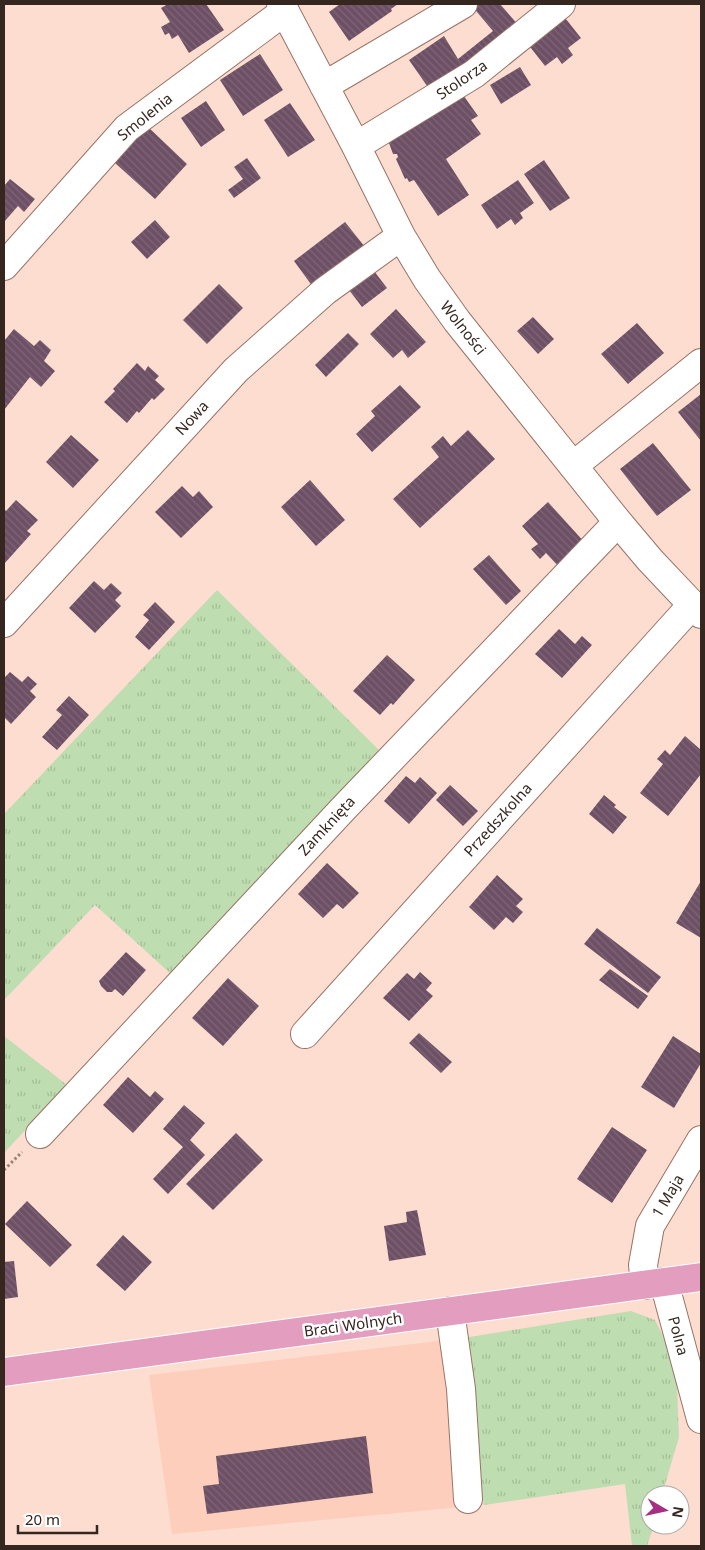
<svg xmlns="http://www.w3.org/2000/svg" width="705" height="1550" font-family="'Noto Sans',sans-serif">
  <defs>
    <pattern id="grass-tufts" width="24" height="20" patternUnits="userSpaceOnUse" patternTransform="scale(1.25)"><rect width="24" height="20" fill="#beddb0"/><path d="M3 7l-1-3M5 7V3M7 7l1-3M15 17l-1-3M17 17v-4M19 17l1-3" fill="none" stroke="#a4be97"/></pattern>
    <pattern id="building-back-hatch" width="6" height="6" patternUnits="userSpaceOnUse" patternTransform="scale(1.25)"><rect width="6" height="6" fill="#6d5065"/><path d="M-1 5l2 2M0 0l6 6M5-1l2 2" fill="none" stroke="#7e6676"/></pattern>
  </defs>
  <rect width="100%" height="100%" fill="#feddd1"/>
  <path fill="#fecebc" d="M463,1338L484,1505L172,1534L149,1375Z"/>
  <path fill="url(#grass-tufts)" d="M217,590L380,751L172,975L95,905L4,1000V814Z
    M4,1036L67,1085L4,1153Z
    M631,1311L655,1320L676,1362L679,1437L662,1495H650V1525H654L647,1546H632L625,1484L484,1505L463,1338Z"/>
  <path fill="url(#building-back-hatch)" d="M168,4H206L224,30L189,53L178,35L172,39L169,33L165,35L161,27L170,22L161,8Z
    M340,4H398L391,9L392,11L349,41L329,12Z
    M473,4H500L520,27L432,93L409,60L444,36L458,59L493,31L471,5Z
    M562,14L581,38L568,48L573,55L562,64L557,57L545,66L527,43Z
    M260,54L283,90L243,116L220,80Z
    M520,67L531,85L501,104L490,85Z
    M461,92L478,116L471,120L481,134L446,159L469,195L438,216L414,180L409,182L407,178L405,179L396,159L398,157L397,154H393L389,143L391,142L388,137Z
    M206,101L225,130L201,147L181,118Z
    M290,103L315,140L288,157L264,120Z
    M147,126L187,164L155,199L114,162Z
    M247,158L261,178L234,198L228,190L243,179L234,167Z
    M544,160L570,198L550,211L524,174Z
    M10,179L35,199L24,212L18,206L4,222V186Z
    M518,180L534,203L520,213L523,218L515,225L511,219L497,229L481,205Z
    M155,220L170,237L147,259L131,242Z
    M345,222L365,247L313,287L294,261Z
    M371,267L387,288L362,307L346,286Z
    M219,284L243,308L207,344L183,320Z
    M396,309L426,342L408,358L402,350L393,358L370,334Z
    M533,317L554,339L538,354L517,331Z
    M637,323L664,353L628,384L601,354Z
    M14,329L34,346L40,340L51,350L44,361L55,371L41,387L30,377L4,410V341Z
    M348,333L359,344L326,377L315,365Z
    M137,363L145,371L148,366L159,376L155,380L165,389L154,400L152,398L139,413L137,411L127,423L104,402L115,391L113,389Z
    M400,385L421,407L372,452L356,434L375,416L371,411Z
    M701,394V441L678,412Z
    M468,430L495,459L420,528L393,499L439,457L431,447L443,436L451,446Z
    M71,435L99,460L73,488L46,462Z
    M653,443L691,490L657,516L620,469Z
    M310,480L345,520L316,546L281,507Z
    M182,486L193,497L199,491L213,507L181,538L155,512Z
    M16,500L38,520L27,531L31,534L4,564V509L6,511Z
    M548,502L586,544L560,568L546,553L540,559L531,549L538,544L522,526Z
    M489,555L521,591L506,605L473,569Z
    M94,581L104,590L111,583L122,593L115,600L121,606L95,633L69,608Z
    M155,602L175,622L149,650L135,637L149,620L143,615Z
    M559,629L575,644L582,636L592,645L562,678L535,654Z
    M387,655L415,680L393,705L391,703L380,715L353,691Z
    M10,672L22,682L28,676L37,684L30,691L36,697L11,724L4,717V678Z
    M69,696L89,715L57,750L42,737L62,715L56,710Z
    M685,736L701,750V774L668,816L640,793L663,764L657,759L665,750L670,755Z
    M406,776L415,783L420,777L437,793L409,824L384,801Z
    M450,785L478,811L463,826L436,800Z
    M604,795L616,805L614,807L627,817L613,834L589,814Z
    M327,863L359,893L343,909L337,904L323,918L298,894Z
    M497,875L523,899L516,906L523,912L513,923L506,917L494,930L469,907Z
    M701,881V938L676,923Z
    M597,928L661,977L648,993L584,944Z
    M126,952L146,970L123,996L115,989L112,992H107L101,986L99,981Z
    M610,969L648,996L638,1009L599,980Z
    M420,972L432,983L426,990L433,996L409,1021L383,998L407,973L414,979Z
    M228,978L259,1006L223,1046L192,1018Z
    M419,1033L452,1062L441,1073L409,1043Z
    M673,1036L701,1054V1063L674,1108L641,1087Z
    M128,1077L150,1097L155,1091L164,1099L133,1133L103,1105Z
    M184,1105L205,1123L190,1140L205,1155L168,1194L153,1179L183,1147L163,1129Z
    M612,1127L647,1150L612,1203L577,1179Z
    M236,1133L263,1160L213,1210L186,1184Z
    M27,1201L72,1245L50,1267L5,1224Z
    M417,1210L426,1255L389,1261L384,1226L407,1222L406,1212Z
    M123,1235L152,1262L125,1291L96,1265Z
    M14,1261L18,1297L4,1299V1262Z
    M366,1436L373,1493L207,1514L203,1486L219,1484L216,1456Z"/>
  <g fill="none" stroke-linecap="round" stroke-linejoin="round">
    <g stroke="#977366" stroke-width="30">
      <path id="minor" d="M281,4L356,146L401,236L427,279L457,321L618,522L650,560L701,614
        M324,86L463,4
        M356,146L474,74L561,4
        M4,266L127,128L285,11
        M573,466L701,363
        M4,623L236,370L325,291L401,236
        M305,1034L692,605
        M40,1134L343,809L618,522
        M664,1282L701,1419
        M645,1285L643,1265L650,1226L701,1140
        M450,1311L461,1389L468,1499"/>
    </g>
    <g stroke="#fff" stroke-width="30">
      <path id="major" d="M4,1372L701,1277"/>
    </g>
    <path stroke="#9c847b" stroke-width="3" stroke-dasharray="2.5 2.5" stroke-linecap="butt" d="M4,1170L22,1152"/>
    <use href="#minor" stroke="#fff" stroke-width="28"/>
    <use href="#major" stroke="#e39dbf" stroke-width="28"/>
  </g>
  <g text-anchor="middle" stroke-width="5" stroke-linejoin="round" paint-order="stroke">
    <g font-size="15" fill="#352620" stroke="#fff">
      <text transform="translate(462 80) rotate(-34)" y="5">Stolorza</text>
      <text transform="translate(145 117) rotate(-39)" y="5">Smolenia</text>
      <text transform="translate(463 328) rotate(52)" y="5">Wolności</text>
      <text transform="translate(192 418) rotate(-47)" y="5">Nowa</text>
      <text transform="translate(498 820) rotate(-48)" y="5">Przedszkolna</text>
      <text transform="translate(327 826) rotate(-47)" y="5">Zamknięta</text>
      <text transform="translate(668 1196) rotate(-59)" y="5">1 Maja</text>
      <text transform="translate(353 1325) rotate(-8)" y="5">Braci Wolnych</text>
      <text transform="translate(678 1336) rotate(75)" y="5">Polna</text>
    </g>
  </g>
  <rect width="705" height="1550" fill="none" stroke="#352620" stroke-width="10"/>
  <g transform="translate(665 1510) rotate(99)"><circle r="24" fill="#ffffff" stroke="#aea8a6"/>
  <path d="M0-4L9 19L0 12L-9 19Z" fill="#a62e84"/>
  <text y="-8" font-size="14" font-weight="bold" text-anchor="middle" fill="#352620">N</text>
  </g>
  <path d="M18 1525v8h79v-8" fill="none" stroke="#352620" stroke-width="2.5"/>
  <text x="25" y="1525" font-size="15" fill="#352620" stroke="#ffffff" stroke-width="4" paint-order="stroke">20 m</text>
</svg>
